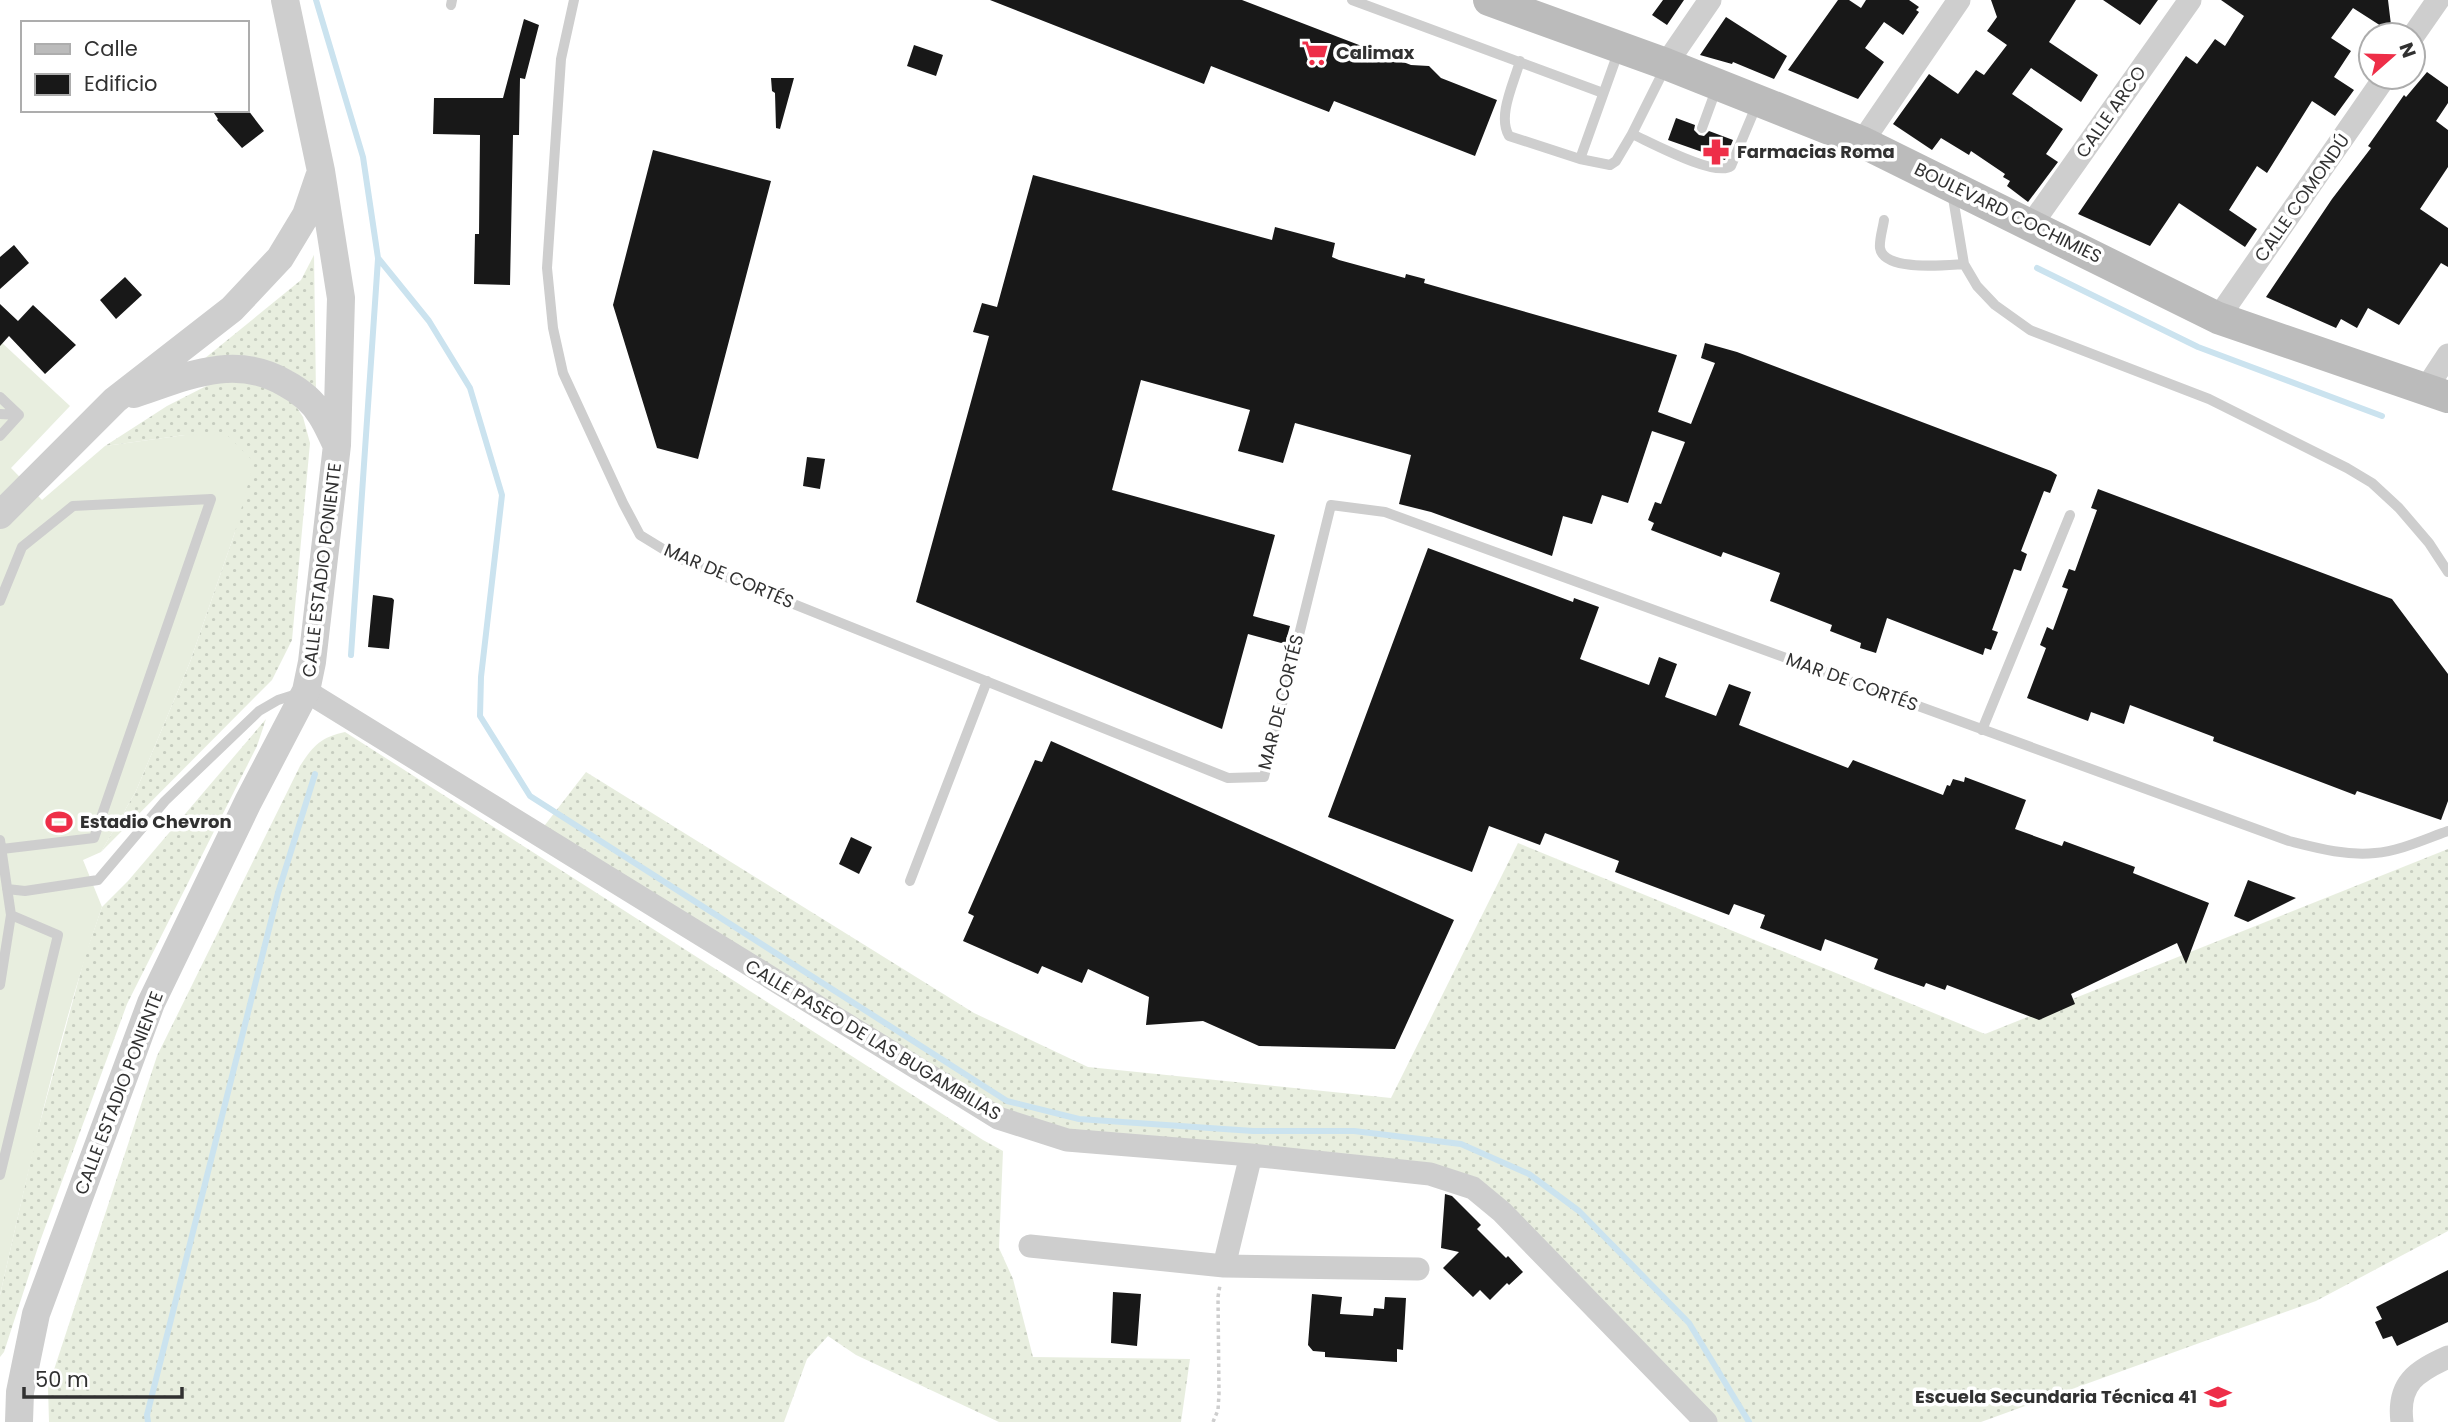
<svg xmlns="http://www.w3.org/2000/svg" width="2448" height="1422" font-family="Poppins,sans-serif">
  <defs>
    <pattern id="grass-dots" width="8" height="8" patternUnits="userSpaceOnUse" patternTransform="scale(1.75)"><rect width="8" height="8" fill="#e8eedf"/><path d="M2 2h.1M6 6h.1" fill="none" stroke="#c7cdc0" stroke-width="1.8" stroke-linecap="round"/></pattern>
  </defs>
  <rect width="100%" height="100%" fill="#fff"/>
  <path fill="url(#grass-dots)" d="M314,255L316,394L204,359L301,280Z
    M220,379H250L291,398L303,417L310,443L292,640L272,680L101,852L136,791L190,662L235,532L185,435L105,446L167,406Z
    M266,719L257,746L127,1004L39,1244L4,1352L0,1357V1295L35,1141L85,956L102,907L128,881Z
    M345,732L983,1140L1003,1151L999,1248L1013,1279L1033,1357L1190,1359L1181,1422H999L856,1355L828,1336L807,1359L784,1422H49L48,1388L157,1056L300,766C313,746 321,737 345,732Z
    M586,772L974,1013L1088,1067L1391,1098L1518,843L1985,1034L2448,849V1231L2316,1301L1981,1422H1706L1473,1188L1067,1140L998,1118L538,834Z"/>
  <path fill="#e8eedf" d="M0,341L70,406L11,468L42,500L105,446L185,435L226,434L254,462L235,532L190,662L136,791L101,852L83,860L102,907C58,1033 30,1165 0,1295Z"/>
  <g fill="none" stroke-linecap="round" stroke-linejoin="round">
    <path stroke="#cbe3ef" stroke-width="6" d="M316,0L363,157L378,258L429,321L470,388L502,495L481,677L480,716L530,796L1007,1101L1079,1119L1253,1131H1354L1461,1144L1529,1174L1579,1211L1689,1323L1749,1422
      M2037,268L2198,347L2382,416
      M351,655L378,259
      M148,1422L147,1415L278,893L315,774"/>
  </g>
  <path fill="#181818" d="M990,0H1242L1411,65L1429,66L1441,78L1497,100L1475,156L1334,101L1329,112L1211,66L1204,84Z
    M1663,0H1684L1667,25L1652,15Z
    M1838,0H1849L1861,8L1866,0H1909L1919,7L1916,10L1919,12L1903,35L1884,22L1865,48L1884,62L1858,99L1788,70Z
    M1991,0H2076L2049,42L2098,75L2081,102L2031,68L2012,94L2063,129L2046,154L2058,162L2028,202L2007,186L2010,181L2003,177L2005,174L1971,151L1969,155L1941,138L1932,150L1893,124L1929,74L1958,94L1976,70L1984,75L2007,45L1987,31L1997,17Z
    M2103,0H2158L2140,25Z
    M2221,0H2388L2392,33L2353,8L2331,38L2351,51L2334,77L2354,90L2335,116L2312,101L2267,173L2257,166L2229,210L2257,229L2245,247L2179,203L2150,246L2078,214L2186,56L2197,64L2215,39L2225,46L2244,16Z
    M1726,17L1787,56L1774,79L1733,62L1732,64L1700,55Z
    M524,19L539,25L525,79L520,78L519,135H513L510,285L474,284L475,234H479L480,135L433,134L434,98H503Z
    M914,45L943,55L936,76L907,66Z
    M2427,72L2448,87V103L2436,121L2448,130V167L2420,209L2448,228V267L2441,263L2399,325L2368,308L2357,328L2341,319L2336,328L2266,297L2332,199L2371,148L2368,146L2404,95L2406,97Z
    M771,78H794L780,129L776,128L775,93L772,91Z
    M212,110H248L264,131L242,148L217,120L218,119Z
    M1676,118L1695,125L1694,130L1699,135L1704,136L1709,131L1733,140L1725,160L1668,140Z
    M653,150L771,181L698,459L657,448L613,305Z
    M1033,175L1272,240L1275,227L1335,243L1332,257L1339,260L1405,278L1406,274L1425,279L1424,283L1677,355L1658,412L1691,424L1715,363L1701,358L1705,343L1737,352L2051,471L2057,475L2050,493L2044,491L2021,551L2027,554L2021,571L2014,569L1992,630L1998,632L1991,650L1985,648L1983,655L1887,618L1876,653L1860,648L1861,643L1830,631L1832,625L1770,601L1780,573L1723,552L1721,557L1651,530L1654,523L1648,520L1655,502L1661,504L1685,442L1652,431L1628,503L1602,495L1592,524L1563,516L1552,556L1431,512L1399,504L1411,455L1295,423L1283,463L1238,451L1250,410L1141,380L1112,490L1275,535L1253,616L1290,626L1285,644L1248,634L1222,729L916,602L989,336L973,332L982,303L997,307Z
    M14,245L29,263L0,289V257Z
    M125,277L142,295L116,319L100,300Z
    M0,304L18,321L33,305L76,345L45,374L9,336L0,346Z
    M807,457L825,459L820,489L803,486Z
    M2098,489L2392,599L2448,674V801L2441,820L2357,791L2355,795L2213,741L2214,737L2130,705L2124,724L2091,712L2088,721L2027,698L2046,648L2040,645L2047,627L2053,630L2068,589L2062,587L2069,569L2075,571L2097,510L2091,508Z
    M1428,548L1573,602L1574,598L1599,607L1580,659L1649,685L1659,657L1677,664L1665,697L1716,716L1729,684L1751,692L1739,725L1848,768L1853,760L1943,795L1947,785L1950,786L1953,779L1964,782L1965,777L2026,800L2015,829L2062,846L2064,841L2135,867L2133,873L2209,903L2186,964L2177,943L2071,994L2075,1004L2039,1020L1947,985L1945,990L1926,983L1924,987L1890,975L1874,969L1878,959L1825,939L1821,951L1760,928L1765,915L1734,904L1729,915L1615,872L1619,861L1545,833L1540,845L1489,826L1472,872L1328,817Z
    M373,595L392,598L394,600L389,649L368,647Z
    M1051,741L1454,920L1395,1049L1259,1046L1203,1021L1146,1025L1149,997L1088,969L1082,983L1042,966L1038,974L963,941L974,916L968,913L1035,760L1042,762Z
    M851,837L872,847L859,874L839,864Z
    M2248,880L2296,898L2248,922L2234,916Z
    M1445,1194L1452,1196L1481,1225L1477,1229L1506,1258L1508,1256L1523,1272L1509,1285L1507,1283L1490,1300L1480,1290L1473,1297L1443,1268L1459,1252L1441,1248Z
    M2448,1270V1322L2397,1346L2392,1336L2383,1339L2375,1322L2382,1319L2376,1307Z
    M1113,1292L1141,1294L1137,1346L1111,1343Z
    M1312,1294L1342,1297L1340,1314L1373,1316L1374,1308L1384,1309L1385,1297L1406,1298L1403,1350L1397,1349V1362L1325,1357V1352L1313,1351L1308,1345Z"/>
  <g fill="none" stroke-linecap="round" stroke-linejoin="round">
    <path stroke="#cecece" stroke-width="3.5" stroke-dasharray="3.5 3.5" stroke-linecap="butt" d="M1213,1422L1218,1410L1219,1394L1218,1297L1220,1285"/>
    <path stroke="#cecece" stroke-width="10" d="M574,0L561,59L547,268L553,328L563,373L623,503L640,535L676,557L1228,778L1264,777L1331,505L1385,512L2289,841C2317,848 2346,856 2375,853C2400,851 2425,839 2448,831
      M1352,0L1603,93
      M451,5L452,0
      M1520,61C1514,83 1497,116 1509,136L1580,159L1610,165L1616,161L1632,134
      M1666,66L1632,134C1650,142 1716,178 1731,166L1757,104
      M1702,128L1717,87
      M1580,159L1619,50
      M1952,192L1964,264L1977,286L1995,305L2030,330L2209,399L2347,468L2372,483L2399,508L2429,543L2448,572
      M1884,220C1883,228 1879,240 1880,248C1884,272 1946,265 1964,264
      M0,397L19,415L0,436
      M0,414L19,415
      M0,601L22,547L73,506L211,499L94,838L2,849
      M1982,730L2070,515
      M0,840L11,915L0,985
      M910,881L987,681
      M7,889L25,891L98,880L165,801L259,711L278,700L300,693
      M0,1175L58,935L11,915"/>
    <path stroke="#cecece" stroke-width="23" d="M2413,36L2438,0
      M1666,64L1710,0
      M1862,142L1959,0
      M2031,225L2190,0
      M2218,318L2385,77
      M2425,390L2448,355
      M306,691L998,1118L1067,1140L1251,1155L1430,1174L1473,1188L1502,1212L1706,1422
      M1030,1246L1224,1266L1418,1269
      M1224,1266L1251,1155
      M2402,1422C2397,1383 2417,1371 2448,1357"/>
    <path stroke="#cecece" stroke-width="28" d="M134,394C185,377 234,353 285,383C300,391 312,400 321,415C327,424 331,434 336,444
      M0,515L115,400L232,309L280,258L306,215L319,177
      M19,1422L20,1392L36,1314L151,1003L248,802L306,691L312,662L337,445L341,298L321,171L285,0"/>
    <path stroke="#bbb" stroke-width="32" d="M1489,0L1666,64L1862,142L2218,318L2448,397"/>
  </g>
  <defs>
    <g id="supermarket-bare" transform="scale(2.1)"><path d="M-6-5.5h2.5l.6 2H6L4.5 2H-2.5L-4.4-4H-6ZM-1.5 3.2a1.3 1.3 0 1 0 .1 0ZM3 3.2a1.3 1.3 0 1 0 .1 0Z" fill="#ee2e48" stroke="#fff" stroke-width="2.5" paint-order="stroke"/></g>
    <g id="pharmacy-bare" transform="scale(2.1)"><path d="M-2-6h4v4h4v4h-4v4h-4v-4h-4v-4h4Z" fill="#ee2e48" stroke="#fff" stroke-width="2.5" paint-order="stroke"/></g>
    <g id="stadium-bare" transform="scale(2.1)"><path d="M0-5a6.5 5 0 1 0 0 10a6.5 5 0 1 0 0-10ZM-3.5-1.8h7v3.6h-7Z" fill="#ee2e48" stroke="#fff" stroke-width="2.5" paint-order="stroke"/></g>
    <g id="school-bare" transform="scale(2.1)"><path d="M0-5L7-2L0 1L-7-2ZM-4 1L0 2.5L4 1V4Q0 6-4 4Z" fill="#ee2e48" stroke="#fff" stroke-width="2.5" paint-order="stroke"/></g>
  </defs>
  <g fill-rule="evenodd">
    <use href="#supermarket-bare" x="1315" y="53"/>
    <use href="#pharmacy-bare" x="1716" y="152"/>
    <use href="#stadium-bare" x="59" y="822"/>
    <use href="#school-bare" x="2218" y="1397"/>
  </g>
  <g text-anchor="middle" stroke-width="7" stroke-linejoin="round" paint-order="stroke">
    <g font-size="18" font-weight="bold" fill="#313131" stroke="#fff" text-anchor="start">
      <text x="1336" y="59">Calimax</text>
      <text x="1737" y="158">Farmacias Roma</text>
      <text x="80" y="828">Estadio Chevron</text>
      <text x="2197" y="1403" text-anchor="end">Escuela Secundaria Técnica 41</text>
    </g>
    <g font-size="18" fill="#313131" stroke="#fff">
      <text transform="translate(2111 112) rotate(-55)" y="6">CALLE ARCO</text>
      <text transform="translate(2302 198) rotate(-55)" y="6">CALLE COMONDÚ</text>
      <text transform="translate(2008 213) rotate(26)" y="6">BOULEVARD COCHIMIES</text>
      <text transform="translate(322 570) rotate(-83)" y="6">CALLE ESTADIO PONIENTE</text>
      <text transform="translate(729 576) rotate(23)" y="6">MAR DE CORTÉS</text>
      <text transform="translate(1852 682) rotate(20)" y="6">MAR DE CORTÉS</text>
      <text transform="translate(1281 702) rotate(-76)" y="6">MAR DE CORTÉS</text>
      <text transform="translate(873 1040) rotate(31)" y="6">CALLE PASEO DE LAS BUGAMBILIAS</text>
      <text transform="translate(119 1093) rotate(-69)" y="6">CALLE ESTADIO PONIENTE</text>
    </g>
  </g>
  <rect x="21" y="21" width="228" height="91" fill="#ffffff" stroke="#adadad" stroke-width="2"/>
  <rect x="35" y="44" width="35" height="10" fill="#bbbbbb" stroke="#adadad" stroke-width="2"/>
  <text x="84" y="56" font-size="21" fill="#313131">Calle</text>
  <rect x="35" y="74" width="35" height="21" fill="#181818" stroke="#adadad" stroke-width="2"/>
  <text x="84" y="91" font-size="21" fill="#313131">Edificio</text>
  <g transform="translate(2392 56) rotate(70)"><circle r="33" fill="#ffffff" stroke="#adadad" stroke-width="2"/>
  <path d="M0-5L12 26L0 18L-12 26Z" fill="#ee2e48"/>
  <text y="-10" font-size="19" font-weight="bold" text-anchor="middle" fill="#313131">N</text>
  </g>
  <path d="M24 1387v10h158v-10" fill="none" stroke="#313131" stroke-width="3.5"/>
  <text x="35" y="1387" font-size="21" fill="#313131" stroke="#ffffff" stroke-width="5" paint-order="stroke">50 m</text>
</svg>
